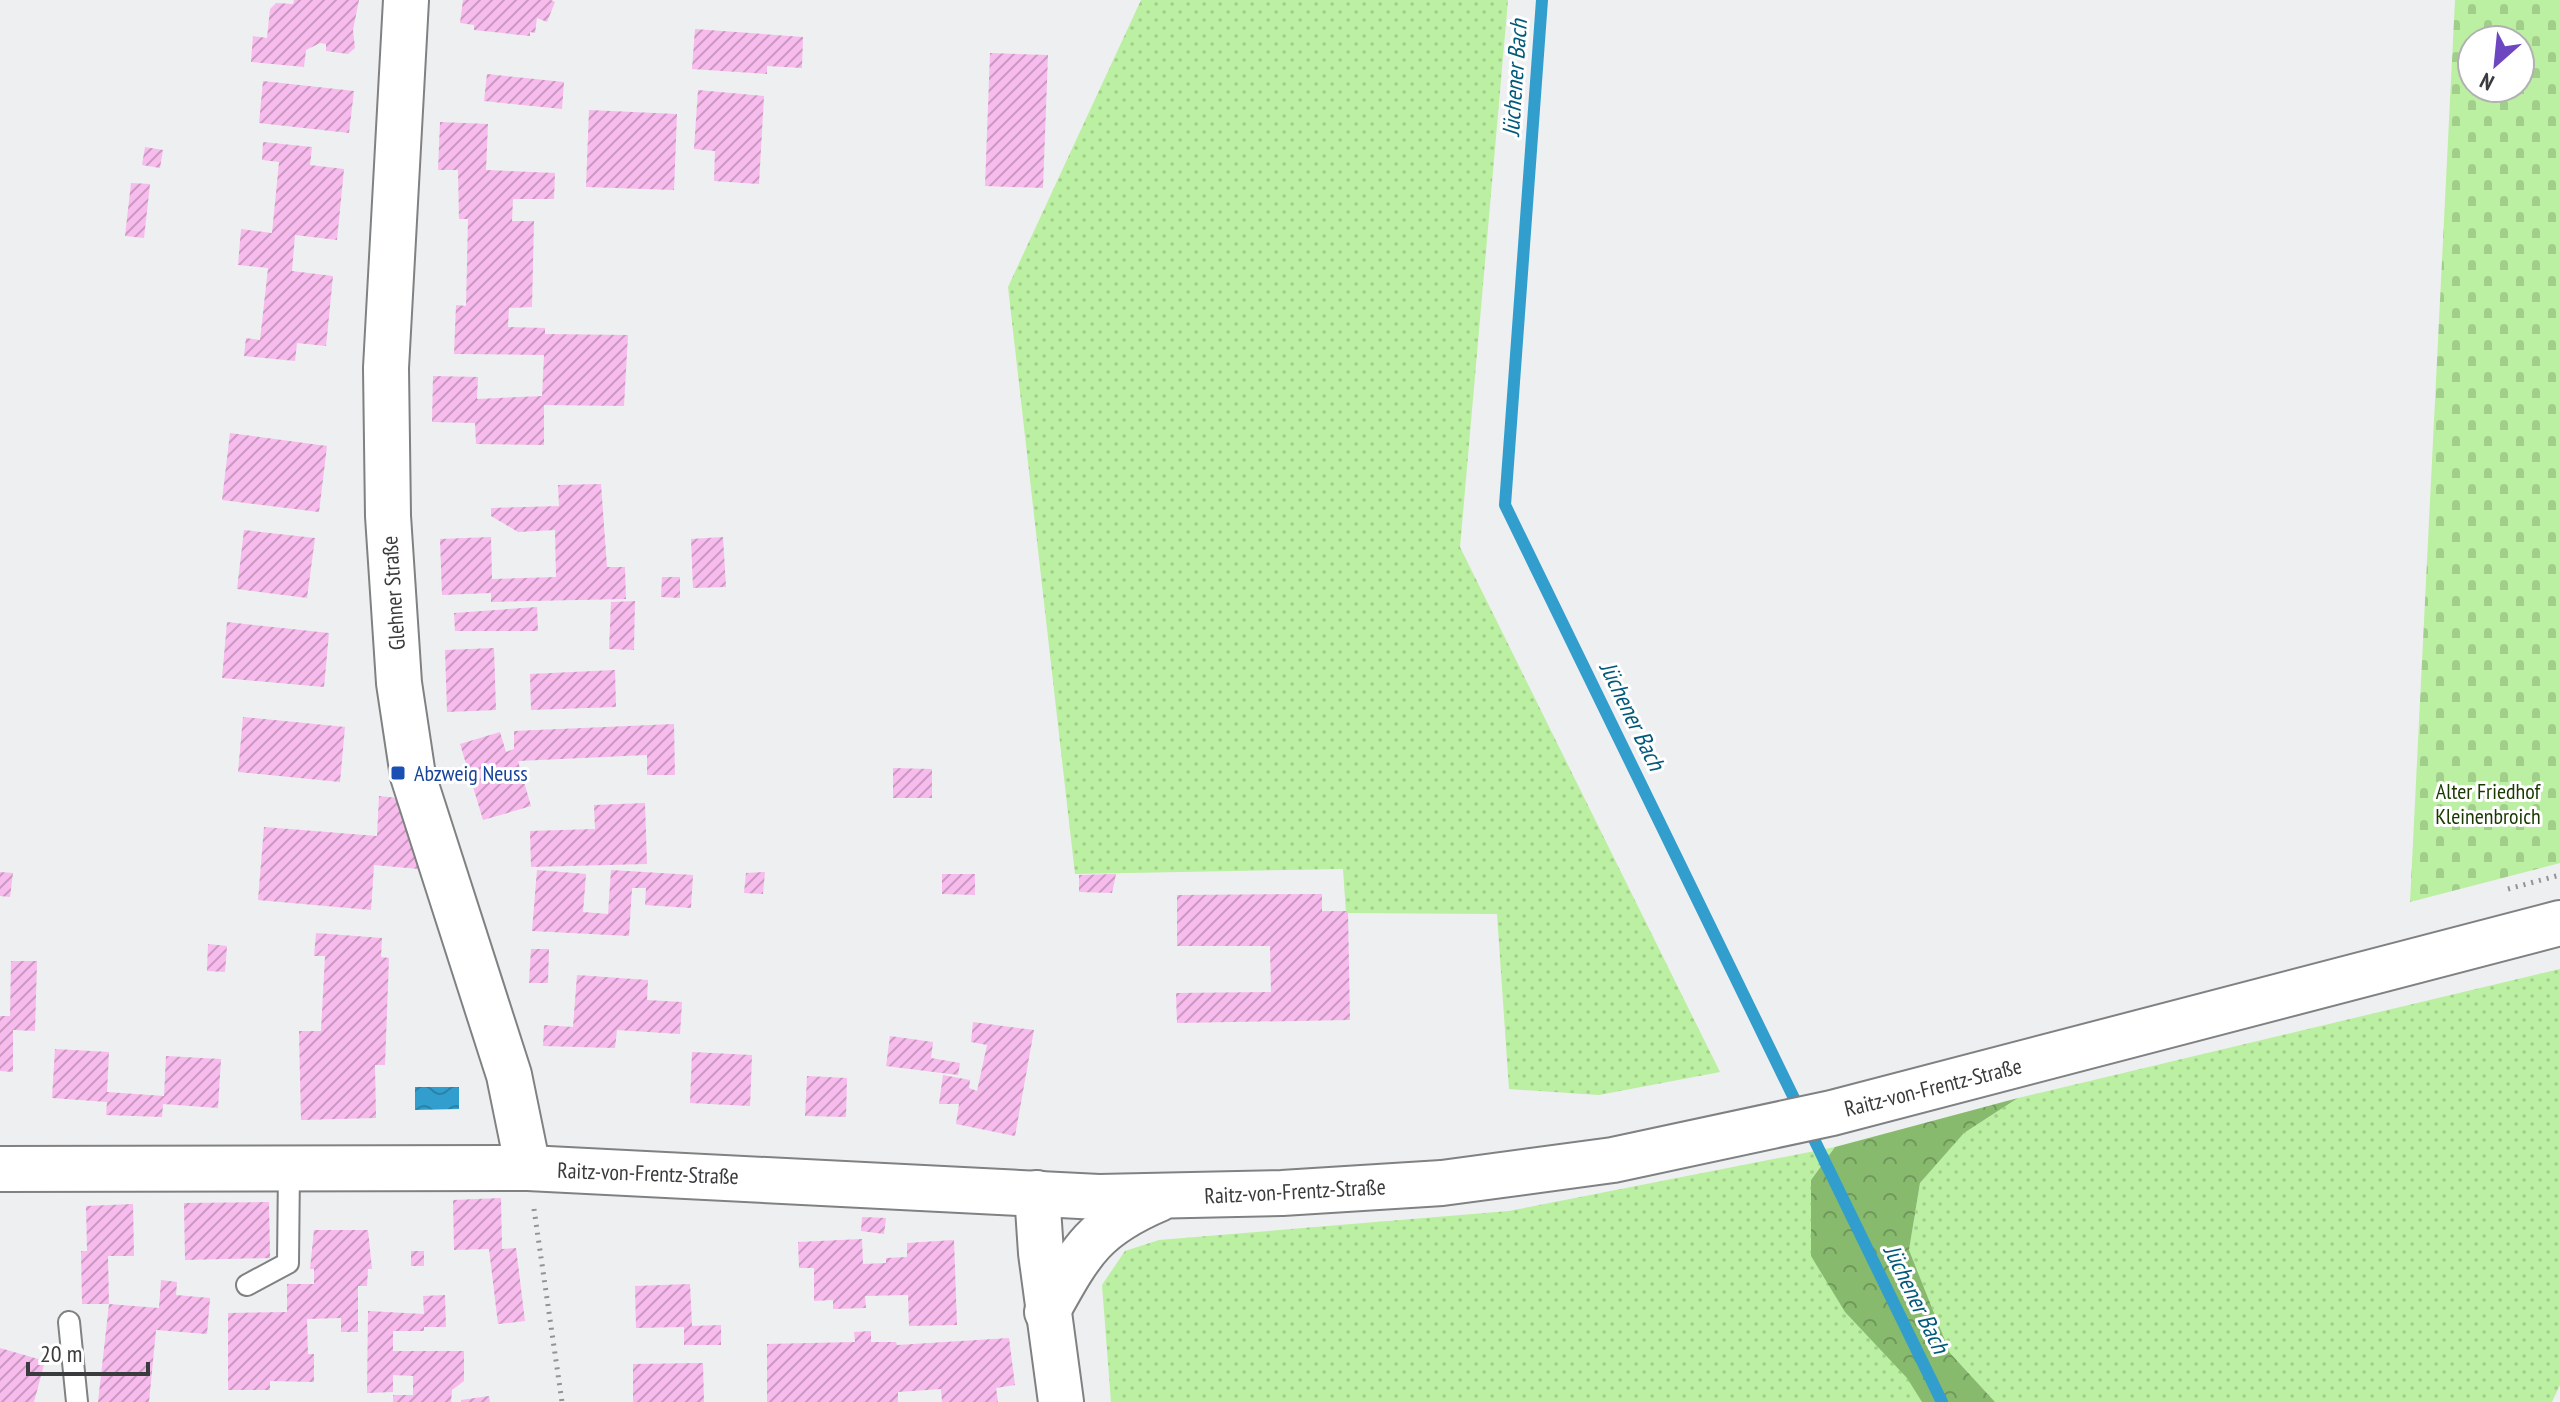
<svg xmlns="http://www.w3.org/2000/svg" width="2560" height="1402" font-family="'PT Sans Narrow',sans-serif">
  <defs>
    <pattern id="grass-dots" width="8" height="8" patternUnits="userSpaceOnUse" patternTransform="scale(2)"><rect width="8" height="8" fill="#bbefa1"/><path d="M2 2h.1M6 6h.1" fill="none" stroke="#a2ce8c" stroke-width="1.8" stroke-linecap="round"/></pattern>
    <pattern id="forest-crowns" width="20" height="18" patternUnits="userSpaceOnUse" patternTransform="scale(2)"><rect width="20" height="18" fill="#88ba6d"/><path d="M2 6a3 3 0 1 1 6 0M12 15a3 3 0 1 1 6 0" fill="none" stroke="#70985b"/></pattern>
    <pattern id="cemetery-stones" width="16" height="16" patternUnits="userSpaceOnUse" patternTransform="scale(2)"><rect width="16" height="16" fill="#bbefa1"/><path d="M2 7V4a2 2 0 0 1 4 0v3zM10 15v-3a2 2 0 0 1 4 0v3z" fill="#a2ce8c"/></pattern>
    <pattern id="water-waves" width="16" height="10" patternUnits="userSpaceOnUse" patternTransform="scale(2)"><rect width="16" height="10" fill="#329ece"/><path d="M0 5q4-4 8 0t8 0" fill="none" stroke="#2b82a8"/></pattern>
    <pattern id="building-hatch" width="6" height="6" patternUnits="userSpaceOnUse" patternTransform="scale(2)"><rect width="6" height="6" fill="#f8bbed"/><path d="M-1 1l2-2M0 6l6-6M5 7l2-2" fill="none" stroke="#ca99c1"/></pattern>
  </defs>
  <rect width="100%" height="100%" fill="#eeeff0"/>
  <path fill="url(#grass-dots)" d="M1141,0H1508L1460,547L1720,1072L1599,1095L1509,1089L1497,914L1346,913L1343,869L1075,874L1008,287Z
    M2560,969V1385L2552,1402H1995L1950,1353L1909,1250L1920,1183L1964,1133L2018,1098Z
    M1835,1147L1811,1180L1922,1402H1111L1102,1285L1125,1251L1159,1240L1509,1211Z"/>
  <path fill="url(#forest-crowns)" d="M2018,1098L1964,1133L1920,1183L1909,1250L1950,1353L1995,1402H1922L1907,1378L1845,1312L1811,1256V1180L1835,1147Z"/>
  <path fill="url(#cemetery-stones)" fill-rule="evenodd" d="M2455,0H2560V863L2410,902ZM2472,40H2520V88H2472Z"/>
  <path fill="url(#water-waves)" d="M415,1087H459V1109L415,1110Z"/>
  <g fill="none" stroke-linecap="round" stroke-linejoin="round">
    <path stroke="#329ece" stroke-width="12" d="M1542,0L1505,505L1942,1402"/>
  </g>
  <path fill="url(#building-hatch)" d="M294,0H359L353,30L355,48L348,54L326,51V44L320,43L306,50L304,67L251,62L253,36L267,38L270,9L276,3L293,4Z
    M463,0H551L555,2L547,22L537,18L535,33L530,32V36L474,30V25L460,23Z
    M695,29L803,37L802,68L767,66V74L692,69Z
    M990,53L1048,55L1043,188L985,186Z
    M487,74L564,82L562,109L484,101Z
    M263,81L354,91L349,133L259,123Z
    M698,90L764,96L759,184L714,181L715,151L694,149Z
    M589,110L677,114L674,190L586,187Z
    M440,122L488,124L486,170L555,173L554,199H513L512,221H534L532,307L509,308L508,327L545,328V334L628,335L624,406L544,405V445L476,444L475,423L432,422L433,376L478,377L477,399L542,396L544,355L454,354L456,305L466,306L468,219H459L458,170H438Z
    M263,142L312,147L310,165L344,169L337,240L295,235L292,271L333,276L326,346L297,343L295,361L244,356L246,338L260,340L268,268L238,265L241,229L272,233L279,162L262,160Z
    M145,147L163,150L160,168L142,165Z
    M131,183L150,184L144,238L125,236Z
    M230,433L327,446L319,512L222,500Z
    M601,484L607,567H625L626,599L491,602V593L442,595L440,539L491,537L492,579L556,577L555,530L518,532L491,516V508L559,506L558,485Z
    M244,530L315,538L307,598L237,589Z
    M723,537L726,587L693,588L691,539Z
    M662,577H680V598L661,597Z
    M635,601L634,650L609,649L611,602Z
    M537,607L538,631H455L454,613Z
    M227,622L329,633L324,687L222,678Z
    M494,648L496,710L447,712L445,650Z
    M615,670L616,707L531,710L530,674Z
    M243,717L345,727L340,782L238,772Z
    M674,724L675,775H647V755L518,761L531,806L483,820L460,744L500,732L506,752L514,749V731Z
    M893,768L932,769V798H893Z
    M379,796L398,798L419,869L374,865L371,910L258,900L264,827L377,836Z
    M645,803L647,864L531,867L530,831L595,829L594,805Z
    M537,870L586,874L583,912L608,914L611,870L693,875L691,908L645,905L646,888H632L629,936L532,931Z
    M0,872L13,873L10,897L0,896Z
    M765,872L763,894L744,893L746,873Z
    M942,874H975V895L942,894Z
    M1116,874L1112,893L1079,892V875Z
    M1322,894V911H1348L1350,1020L1177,1023L1176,993L1271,992L1270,946H1177V895Z
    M316,933L382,938L381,957L389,958L385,1065H375L376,1118L301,1120L299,1031H321L325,956H314Z
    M208,944L227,946L225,972L207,971Z
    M531,949H549L548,983H529Z
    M11,961H37L35,1031L13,1030V1072L0,1071V1016H10Z
    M577,975L648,980L647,1000L682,1002L680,1034L617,1030L615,1048L543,1046L544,1025L573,1027Z
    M973,1022L1034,1030L1015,1136L956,1124L959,1104H939L943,1075L970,1080L969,1088L977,1091L987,1045L971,1042Z
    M890,1036L933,1042L931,1058L960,1063L958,1075L886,1066Z
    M55,1049L109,1052L107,1092L164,1096L166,1056L221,1059L218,1108L163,1104L162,1117L106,1115L107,1102L52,1098Z
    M692,1052L752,1055L750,1106L690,1103Z
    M807,1076L847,1078L846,1117L805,1116Z
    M501,1198L502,1249L516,1248L525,1321L498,1324L489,1249L454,1250L453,1200Z
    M269,1202L270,1258L185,1260L184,1203Z
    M133,1204L134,1256H108L109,1304H82L81,1251H87L86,1206Z
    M862,1217L886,1218L884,1234L861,1231Z
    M314,1230H368L372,1269H368L367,1286H358V1332H341V1318L307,1319L308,1354H314V1382L270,1381V1390H228V1313L287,1312V1284H314V1269H310Z
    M862,1239L863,1264L886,1263V1258L907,1257V1243L954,1240L957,1325L909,1326L908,1295L865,1296L866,1308L833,1309V1300L814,1301V1268H799L798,1242Z
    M411,1251H424V1266H411Z
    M161,1280L177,1282L176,1295L210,1298L207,1334L156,1330L149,1402H98L109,1304L159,1308Z
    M690,1284L692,1326L721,1325V1345H684V1327L636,1328L635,1286Z
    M445,1295L446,1327H424V1331H393V1351H464V1381L452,1390L451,1402H393V1395H413V1376L393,1375V1392L367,1393L368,1311L424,1314L423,1296Z
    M871,1331V1342H896L897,1345L1009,1338L1015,1385L996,1388L998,1402H942L941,1389L898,1392V1402H767V1344L855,1342L854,1332Z
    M0,1348L45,1361L34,1402H0Z
    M703,1363L704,1402H633V1364Z
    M489,1396L490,1402H461V1400Z"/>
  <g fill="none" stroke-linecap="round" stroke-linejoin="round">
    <g stroke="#7f8182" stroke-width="24">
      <path id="lane" d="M247,1285L288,1263L289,1168
        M69,1322L77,1402"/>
    </g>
    <g stroke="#7f8182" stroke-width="48">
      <path id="secondary" d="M406,0L386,368L388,516L399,683L413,776L509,1075L528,1168
        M1037,1193L1041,1253L1061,1402"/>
    </g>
    <g stroke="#7f8182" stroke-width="48">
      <path id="primary" d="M0,1169L528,1168L1099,1197L1282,1193L1442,1183L1613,1160L1832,1113L2560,923
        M1047,1312C1081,1251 1093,1227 1159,1199"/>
    </g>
    <path stroke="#929394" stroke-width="5" stroke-dasharray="2 6" stroke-linecap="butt" d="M2508,889L2560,875
      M534,1209L562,1402"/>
    <use href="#lane" stroke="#fff" stroke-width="20"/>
    <use href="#secondary" stroke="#fff" stroke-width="44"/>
    <use href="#primary" stroke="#fff" stroke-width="44"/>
  </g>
  <rect fill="#1a4fb4" stroke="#fff" stroke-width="3" x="390" y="765" width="16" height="16" rx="4"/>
  <g text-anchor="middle" stroke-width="6" stroke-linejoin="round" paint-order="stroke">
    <g font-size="22" fill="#3a3b3c" stroke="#fff">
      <text transform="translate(393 593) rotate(-94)" y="8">Glehner Straße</text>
      <text transform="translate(1933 1087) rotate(-14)" y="8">Raitz-von-Frentz-Straße</text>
      <text transform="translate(648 1173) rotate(2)" y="8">Raitz-von-Frentz-Straße</text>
      <text transform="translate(1295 1191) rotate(-3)" y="8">Raitz-von-Frentz-Straße</text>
    </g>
    <g font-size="22" fill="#164399" stroke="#fff" text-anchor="start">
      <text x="414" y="781">Abzweig Neuss</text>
    </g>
    <g font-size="22" fill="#193901" stroke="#fff">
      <text x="2488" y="799">Alter Friedhof<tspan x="2488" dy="25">Kleinenbroich</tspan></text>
    </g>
    <g font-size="24" font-style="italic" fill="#025a7b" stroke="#fff">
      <text transform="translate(1515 78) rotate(-86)" y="8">Jüchener Bach</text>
      <text transform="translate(1632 716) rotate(64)" y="8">Jüchener Bach</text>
      <text transform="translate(1916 1299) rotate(64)" y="8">Jüchener Bach</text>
    </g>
  </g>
  <g transform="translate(2496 64) rotate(207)"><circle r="38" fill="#ffffff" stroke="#b0b1b1" stroke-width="2"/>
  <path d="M0-6L14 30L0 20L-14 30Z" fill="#6c47c0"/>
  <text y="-12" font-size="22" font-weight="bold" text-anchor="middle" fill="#3a3b3c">N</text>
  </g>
  <path d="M28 1362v12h120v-12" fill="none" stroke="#3a3b3c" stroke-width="4"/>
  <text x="40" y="1362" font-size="24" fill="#3a3b3c" stroke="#ffffff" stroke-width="6" paint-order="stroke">20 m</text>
</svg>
